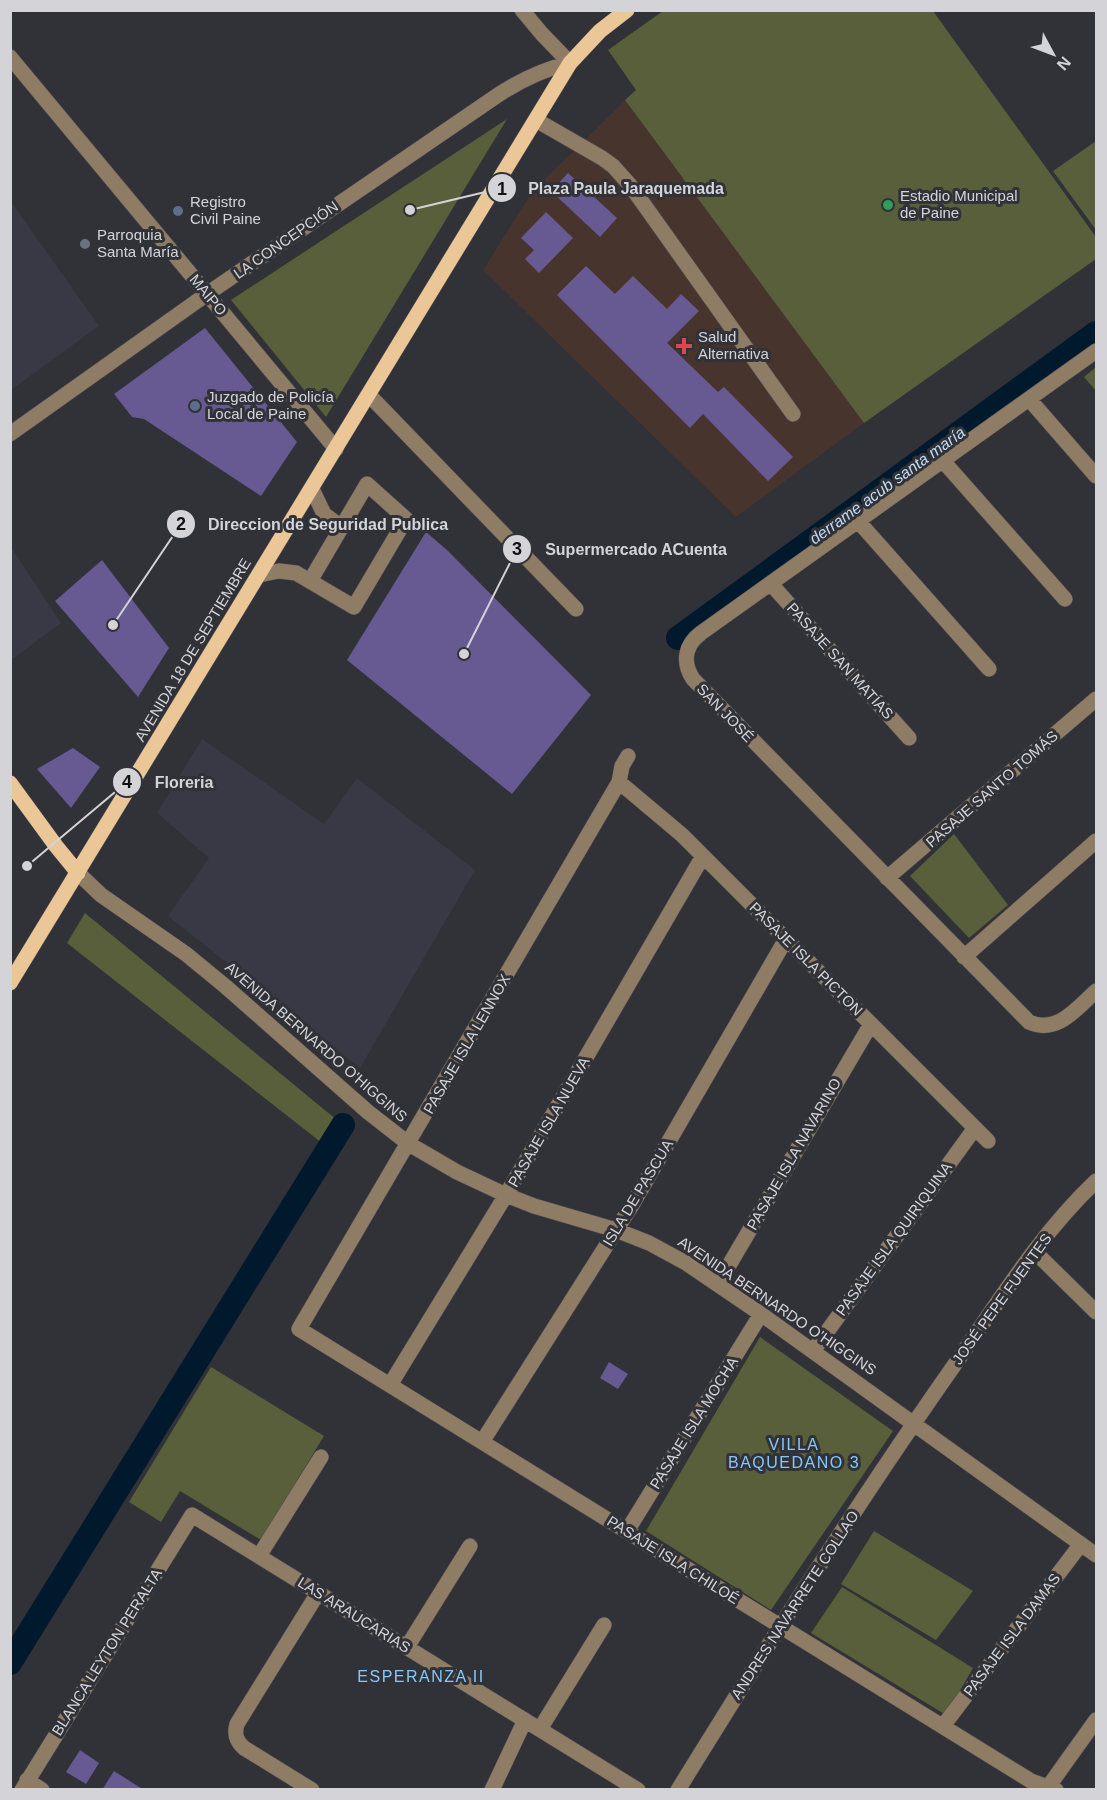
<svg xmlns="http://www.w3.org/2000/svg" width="1107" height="1800" font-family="Helvetica,sans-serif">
  <rect width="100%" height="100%" fill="#313138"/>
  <path fill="#393845" d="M10,200L99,326L11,390H10Z
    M11,547L61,623L11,660H10Z
    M202,739L324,824L357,778L475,870L360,1068L168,916L209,858L157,813Z"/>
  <path fill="#47342d" d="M625,100L864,423L736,517L483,270L532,192Z"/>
  <path fill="#585f3a" d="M663,11H933L1096,237V259L864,423L625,100L636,90L608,50Z
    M507,119L326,417L231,300Z
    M1096,141V230L1053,171Z
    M1096,367V391L1084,377Z
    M954,834L1008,905L969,938L910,876Z
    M85,913L343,1125L327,1147L67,943Z
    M760,1337L893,1431L771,1610L646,1531Z
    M211,1367L324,1436L261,1540L180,1491L161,1522L129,1502Z
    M874,1531L973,1591L936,1640L841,1584Z
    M842,1587L973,1668L946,1715L811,1633Z"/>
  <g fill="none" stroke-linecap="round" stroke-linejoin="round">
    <path stroke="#00192d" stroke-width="24" d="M678,638L1096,333
      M10,1663L343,1125"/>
  </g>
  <path fill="#675991" d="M568,173L617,218L600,237L551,191Z
    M546,212L573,238L539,273L525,259L534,250L521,238Z
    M586,266L615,294L633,276L667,309L681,294L699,311L667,343L718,392L724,387L793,457L768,481L703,414L690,428L557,295Z
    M205,328L297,442L261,496L144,419L132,417L114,394Z
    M426,532L447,550L591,695L512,794L347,660Z
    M102,560L169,648L138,697L55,601Z
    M73,748L100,767L71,808L37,769Z
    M609,1362L628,1374L618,1389L600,1378Z
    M80,1750L99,1763L86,1784L66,1772Z
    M114,1771L144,1790H102Z"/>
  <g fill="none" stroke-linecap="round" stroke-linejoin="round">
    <g stroke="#4e4e55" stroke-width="16">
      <path id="minor" d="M522,10L542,34L570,63
        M10,57L336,449
        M536,120L602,158L613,166L630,185L793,414
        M1096,351L701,633C685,645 682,662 693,679L1029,1022C1057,1035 1077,1008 1096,991
        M369,395L576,609
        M1029,399L1096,476
        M10,434L207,294L498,95C521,80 544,69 570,63
        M943,461L1065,599
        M312,489L324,514L341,527
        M858,521L989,669
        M259,575L279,571L296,573L354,607L406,519L367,484L310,581
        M771,584L909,738
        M628,756L622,766L619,782L299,1329L1031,1781L1056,1790
        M619,782L682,835L988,1141
        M78,873L101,895L186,954L225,986L368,1112L409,1144L457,1172L506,1195L534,1206L616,1230L649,1243L686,1263L761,1314L1096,1555
        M887,878L1096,699
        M964,957L1096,841
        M1034,1251L1096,1312
        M718,1284L871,1024
        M813,1351L975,1128
        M390,1385L506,1195L703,856
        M482,1442L632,1205L786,939
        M627,1531L761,1314
        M259,1556L321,1457
        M407,1647L470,1546
        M943,1726L1081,1544
        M540,1729L604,1625
        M27,1780L42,1790
        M22,1790L192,1515L638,1790
        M312,1790L244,1748C236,1741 234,1734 237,1724L318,1593
        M492,1790L525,1720
        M678,1790C766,1647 856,1505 953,1367C998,1303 1039,1235 1096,1181
        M1046,1790L1096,1720"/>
    </g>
    <g stroke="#4e4e55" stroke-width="16">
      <path id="major" d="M10,783L56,846L78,873
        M10,983L570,63L600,31L627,10"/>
    </g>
    <use href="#minor" stroke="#8e7c65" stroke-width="15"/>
    <use href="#major" stroke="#ebc696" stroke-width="15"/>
  </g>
  <circle fill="#2e9e5b" stroke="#313138" stroke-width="2" cx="888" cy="205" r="6"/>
  <g fill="#5c6f8a" stroke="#313138" stroke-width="2">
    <circle cx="178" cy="211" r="6"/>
    <circle cx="195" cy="406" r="6"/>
  </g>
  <circle fill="#6b7280" stroke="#313138" stroke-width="2" cx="85" cy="244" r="6"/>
  <path fill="#e0444e" stroke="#313138" stroke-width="2" d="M681 337h6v6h6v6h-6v6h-6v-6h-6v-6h6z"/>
  <g text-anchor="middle" stroke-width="6" stroke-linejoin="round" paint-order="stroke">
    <g font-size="15" fill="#d4d4d8" stroke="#313138" text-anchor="start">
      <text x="900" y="201">Estadio Municipal<tspan x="900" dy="17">de Paine</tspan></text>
      <text x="190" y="207">Registro<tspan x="190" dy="17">Civil Paine</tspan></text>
      <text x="97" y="240">Parroquia<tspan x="97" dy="17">Santa María</tspan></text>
      <text x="698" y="342">Salud<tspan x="698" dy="17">Alternativa</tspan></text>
      <text x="207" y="402">Juzgado de Policía<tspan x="207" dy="17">Local de Paine</tspan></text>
    </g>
    <g font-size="15" fill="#d4d4d8" stroke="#313138">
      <text transform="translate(286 240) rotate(-35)" y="5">LA CONCEPCIÓN</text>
      <text transform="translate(208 295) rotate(50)" y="5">MAIPO</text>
      <text transform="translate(193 650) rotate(-59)" y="5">AVENIDA 18 DE SEPTIEMBRE</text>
      <text transform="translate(840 661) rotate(48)" y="5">PASAJE SAN MATÍAS</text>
      <text transform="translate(725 713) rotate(46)" y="5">SAN JOSÉ</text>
      <text transform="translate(992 789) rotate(-41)" y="5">PASAJE SANTO TOMÁS</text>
      <text transform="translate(806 959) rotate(45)" y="5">PASAJE ISLA PICTON</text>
      <text transform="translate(316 1042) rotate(41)" y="5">AVENIDA BERNARDO O'HIGGINS</text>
      <text transform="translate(467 1044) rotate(-60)" y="5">PASAJE ISLA LENNOX</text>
      <text transform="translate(549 1122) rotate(-60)" y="5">PASAJE ISLA NUEVA</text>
      <text transform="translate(794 1154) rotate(-60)" y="5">PASAJE ISLA NAVARINO</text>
      <text transform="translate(638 1193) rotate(-59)" y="5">ISLA DE PASCUA</text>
      <text transform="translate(894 1239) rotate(-54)" y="5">PASAJE ISLA QUIRIQUINA</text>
      <text transform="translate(1002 1299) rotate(-54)" y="5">JOSÉ PEPE FUENTES</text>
      <text transform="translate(777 1306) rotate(34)" y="5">AVENIDA BERNARDO O'HIGGINS</text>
      <text transform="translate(694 1423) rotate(-58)" y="5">PASAJE ISLA MOCHA</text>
      <text transform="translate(673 1560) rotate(32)" y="5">PASAJE ISLA CHILOÉ</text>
      <text transform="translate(795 1605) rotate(-57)" y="5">ANDRES NAVARRETE COLLAO</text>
      <text transform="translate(354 1615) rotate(32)" y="5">LAS ARAUCARIAS</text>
      <text transform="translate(1012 1635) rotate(-53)" y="5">PASAJE ISLA DAMAS</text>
      <text transform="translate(107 1652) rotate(-58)" y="5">BLANCA LEYTON PERALTA</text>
    </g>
    <g font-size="16" font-style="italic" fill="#bfddf7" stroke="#313138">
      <text transform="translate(887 485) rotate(-36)" y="6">derrame acub santa maría</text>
    </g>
    <g font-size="16" letter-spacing="1.5" fill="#85c8fc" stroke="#313138">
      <text x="794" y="1450">VILLA<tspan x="794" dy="18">BAQUEDANO 3</tspan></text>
      <text x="421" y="1682">ESPERANZA II</text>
    </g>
  </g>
  <path fill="none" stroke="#d4d4d8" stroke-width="2" d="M410 210L502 188M113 625L181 524M464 654L517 549M27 866L127 782"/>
  <g fill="#d4d4d8" stroke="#313138" stroke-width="2">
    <circle cx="410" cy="210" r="6"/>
    <circle cx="113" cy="625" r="6"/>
    <circle cx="464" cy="654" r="6"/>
    <circle cx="27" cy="866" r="6"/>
    <circle cx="502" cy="188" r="15"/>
    <circle cx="181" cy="524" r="15"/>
    <circle cx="517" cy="549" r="15"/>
    <circle cx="127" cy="782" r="15"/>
  </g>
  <g font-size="18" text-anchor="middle" font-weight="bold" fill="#111">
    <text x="502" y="195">1</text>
    <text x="181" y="530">2</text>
    <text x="517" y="555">3</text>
    <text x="127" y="788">4</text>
  </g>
  <g font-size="16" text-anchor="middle" font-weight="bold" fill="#d4d4d8" stroke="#313138" stroke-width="6" stroke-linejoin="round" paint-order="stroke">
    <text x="626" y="194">Plaza Paula Jaraquemada</text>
    <text x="328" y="530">Direccion de Seguridad Publica</text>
    <text x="636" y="555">Supermercado ACuenta</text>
    <text x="184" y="788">Floreria</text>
  </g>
  <rect width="1107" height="1800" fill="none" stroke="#d4d4d8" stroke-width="24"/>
  <g transform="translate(1053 54) rotate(131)" stroke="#313138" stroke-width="4.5" paint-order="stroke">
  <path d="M0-4.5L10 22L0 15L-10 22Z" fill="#d4d4d8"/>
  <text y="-9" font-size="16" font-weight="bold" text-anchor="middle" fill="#d4d4d8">N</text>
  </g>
</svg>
